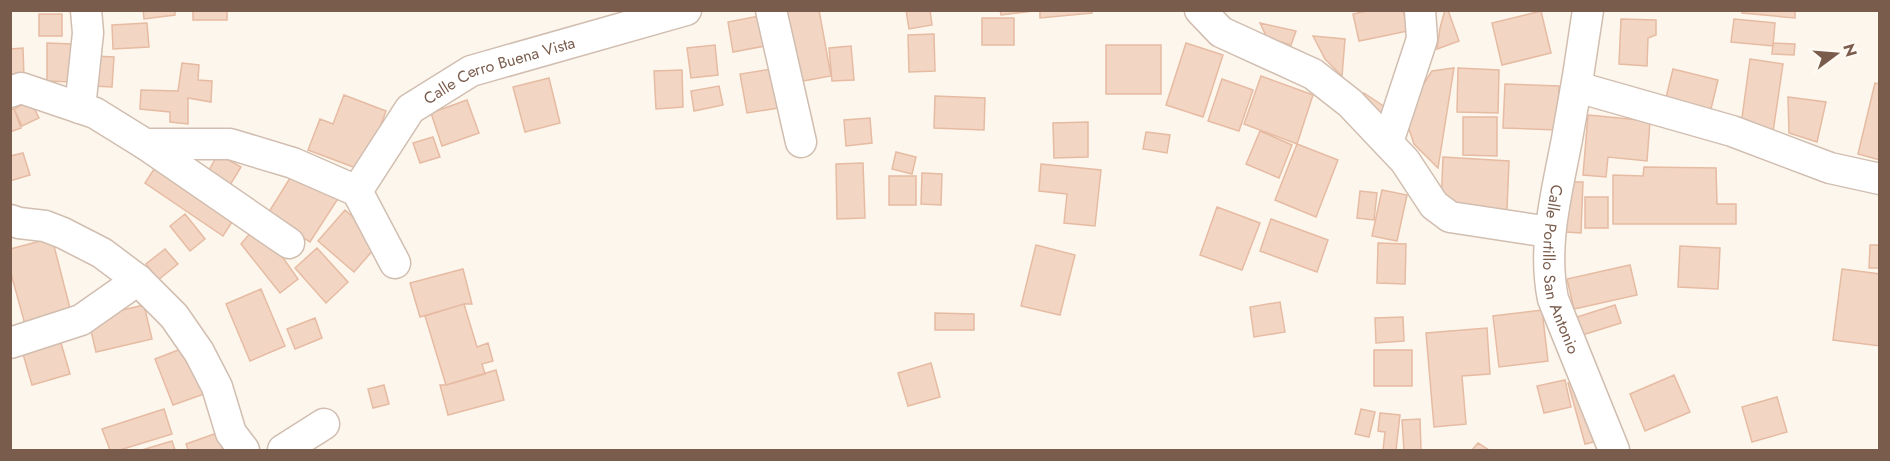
<svg xmlns="http://www.w3.org/2000/svg" width="1890" height="461" font-family="Jost,sans-serif">
  <rect width="100%" height="100%" fill="#fdf6ec"/>
  <path fill="#f3d5c3" stroke="#e6bba3" stroke-width="1.5" d="M143,10H175V15L144,19Z
    M193,10H227V20H193Z
    M782,10H819L831,76L792,83Z
    M906,10H930L932,25L909,29Z
    M1000,10H1033V11L1001,15Z
    M1040,10H1092V13L1040,18Z
    M1371,10H1403L1408,31L1359,41L1353,14Z
    M1445,10H1448L1459,41L1437,49L1440,28Z
    M1742,10H1795V18L1742,13Z
    M1541,11L1551,53L1502,65L1492,23Z
    M39,14H62V36H39Z
    M764,15L770,45L733,52L728,22Z
    M982,18H1014V45H982Z
    M1621,19L1656,20V35L1648,38L1647,66L1619,64Z
    M1734,19L1775,23L1773,46L1731,42Z
    M147,23L149,47L113,49L112,25Z
    M1260,23L1296,31L1291,45L1267,38Z
    M934,34L935,71L909,72L908,35Z
    M1313,36L1345,39L1342,76L1325,59Z
    M47,43L72,44V82L47,81Z
    M1186,43L1223,55L1203,117L1166,105Z
    M1773,43L1795,44L1794,55L1772,54Z
    M715,45L718,75L691,78L687,48Z
    M1106,45H1161V94H1106Z
    M851,46L854,80L832,81L829,48Z
    M23,48L24,77L10,78V49Z
    M94,56L114,57L112,87L93,86Z
    M1750,59L1783,64L1772,139L1741,125Z
    M182,63L199,65L198,80L212,81L211,102L188,98V124L170,122V112L140,109L141,90L178,91Z
    M779,68L785,107L747,113L740,74Z
    M1454,68L1438,168L1414,144L1404,114L1432,71Z
    M1458,68L1499,70L1498,113L1457,112Z
    M1673,69L1718,80L1710,113L1665,102Z
    M682,70L683,107L656,109L654,71Z
    M1261,76L1313,95L1297,144L1244,124Z
    M549,78L560,123L525,132L513,87Z
    M1222,79L1253,90L1239,131L1208,121Z
    M1875,83L1880,84V160L1858,154Z
    M1505,84L1559,86L1557,130L1503,128Z
    M719,86L723,105L694,111L691,91Z
    M1364,93L1385,107L1382,115L1361,99Z
    M344,95L386,111L364,171L308,150L320,119L333,124Z
    M935,96L985,98L984,130L934,128Z
    M1788,97L1826,102L1817,142L1789,133Z
    M30,100L39,118L22,126L14,109Z
    M467,100L479,133L442,146L431,113Z
    M14,109L21,128L10,132V110Z
    M1588,115L1650,121L1647,161L1608,157L1606,177L1583,175Z
    M1463,117H1497V156L1463,155Z
    M870,118L872,143L846,146L844,120Z
    M1088,122V157L1054,158L1053,123Z
    M1260,131L1292,145L1279,178L1246,164Z
    M1146,132L1170,135L1167,153L1143,149Z
    M433,137L440,157L420,163L413,143Z
    M1297,144L1338,160L1316,217L1275,200Z
    M896,152L916,157L912,174L892,169Z
    M23,153L30,175L10,181V156Z
    M218,154L241,167L224,195L204,179Z
    M1443,157L1509,161L1507,210L1441,207Z
    M863,163L865,218L837,219L836,164Z
    M1041,164L1101,170L1095,226L1064,223L1067,194L1039,191Z
    M156,166L234,219L223,236L145,183Z
    M1644,167L1716,168L1717,204H1736V224H1613V175L1643,176Z
    M295,170L339,197L310,242L267,215Z
    M922,173L942,174L941,205L921,204Z
    M889,176H916V205H889Z
    M1567,182H1583L1581,233L1565,232Z
    M1382,190L1407,195L1397,241L1372,236Z
    M1360,191L1377,193L1374,220L1357,218Z
    M1585,197H1608V228H1585Z
    M1217,207L1260,223L1242,270L1200,255Z
    M345,210L381,241L354,272L318,241Z
    M185,214L205,239L190,251L170,226Z
    M1271,219L1328,240L1317,272L1260,251Z
    M252,231L274,245L298,279L280,293L241,244Z
    M52,238L72,316L26,328L10,270V249Z
    M1378,243L1406,244L1405,284L1377,283Z
    M1036,245L1075,255L1060,315L1021,306Z
    M1870,245H1880V268H1869Z
    M1680,246L1720,248L1718,289L1678,287Z
    M317,248L348,282L326,303L295,268Z
    M165,249L178,264L158,280L146,264Z
    M1630,265L1637,295L1574,309L1567,279Z
    M463,269L472,304H464L420,317L410,283Z
    M1842,269L1880,274V346L1833,340Z
    M261,289L285,346L250,361L226,304Z
    M1280,302L1285,332L1254,337L1250,307Z
    M464,304L477,347L488,343L493,361L482,364L485,374L446,385L425,316Z
    M144,305L152,339L96,352L88,318Z
    M1615,305L1621,323L1579,336L1574,318Z
    M1542,310L1548,361L1499,367L1493,316Z
    M935,313L974,314V330H935Z
    M1403,317L1404,341L1376,343L1375,318Z
    M315,318L322,338L295,349L287,329Z
    M1487,328L1490,374L1462,376L1466,424L1434,427L1426,333Z
    M59,336L70,374L32,385L21,347Z
    M186,347L204,394L173,405L155,359Z
    M1374,350H1412V386H1374Z
    M931,363L940,397L908,406L898,373Z
    M496,370L504,400L448,415L440,385H446Z
    M1674,375L1690,412L1645,431L1630,394Z
    M1581,379L1598,441L1585,444L1568,383Z
    M1565,380L1571,407L1544,413L1537,386Z
    M384,385L389,404L373,408L368,389Z
    M1777,397L1787,432L1752,442L1742,407Z
    M164,409L172,434L120,450H110L102,429Z
    M1361,409L1375,412L1369,437L1355,434Z
    M1380,413L1400,415L1396,450H1383L1385,432L1378,431Z
    M1420,419L1421,450H1404L1402,420Z
    M217,433L223,450H188L186,444Z
    M172,441L175,450H142Z
    M1478,443L1489,450H1472Z"/>
  <g fill="none" stroke-linecap="round" stroke-linejoin="round">
    <g stroke="#d1beb0" stroke-width="33">
      <g id="street">
        <path d="M771,10L801,142"/>
        <path d="M1200,10L1221,32L1313,74L1350,103L1405,161L1434,205L1450,217L1549,232"/>
        <path id="s1" d="M1588,10C1582,53 1575,96 1567,139C1557,192 1542,245 1553,299L1614,450"/>
        <path d="M1577,87L1732,131L1830,168L1880,179"/>
        <path d="M10,92L21,88L95,113L145,144H230L293,163L357,191L395,263"/>
        <path d="M80,108L88,33L86,10"/>
        <path d="M1388,142L1422,39L1420,10"/>
        <path d="M145,144L289,243"/>
        <path id="s2" d="M357,191L410,109L471,71L686,10"/>
        <path d="M10,220L19,223L45,226L63,233L102,253L138,280L174,316L199,352L217,387L231,433L244,450"/>
        <path d="M10,343L81,320L138,280"/>
        <path d="M283,450L324,424"/>
      </g>
    </g>
    <use href="#street" stroke="#fff" stroke-width="30"/>
  </g>
  <g text-anchor="middle" stroke-width="4.5" stroke-linejoin="round" paint-order="stroke">
    <g font-size="16" fill="#7a5c4d" stroke="#fffaf3">
      <text dy="6" stroke="none"><textPath href="#s2" startOffset="196">Calle Cerro Buena Vista</textPath></text>
      <text dy="6" stroke="none"><textPath href="#s1" startOffset="264">Calle Portillo San Antonio</textPath></text>
    </g>
  </g>
  <rect width="1890" height="461" fill="none" stroke="#7a5c4d" stroke-width="24"/>
  <g transform="translate(1836 54) rotate(74)" stroke="#fffaf3" stroke-width="4.5" paint-order="stroke">
  <path d="M0-4.5L10 22L0 15L-10 22Z" fill="#7a5c4d"/>
  <text y="-9" font-size="16" font-weight="bold" text-anchor="middle" fill="#7a5c4d">N</text>
  </g>
</svg>
